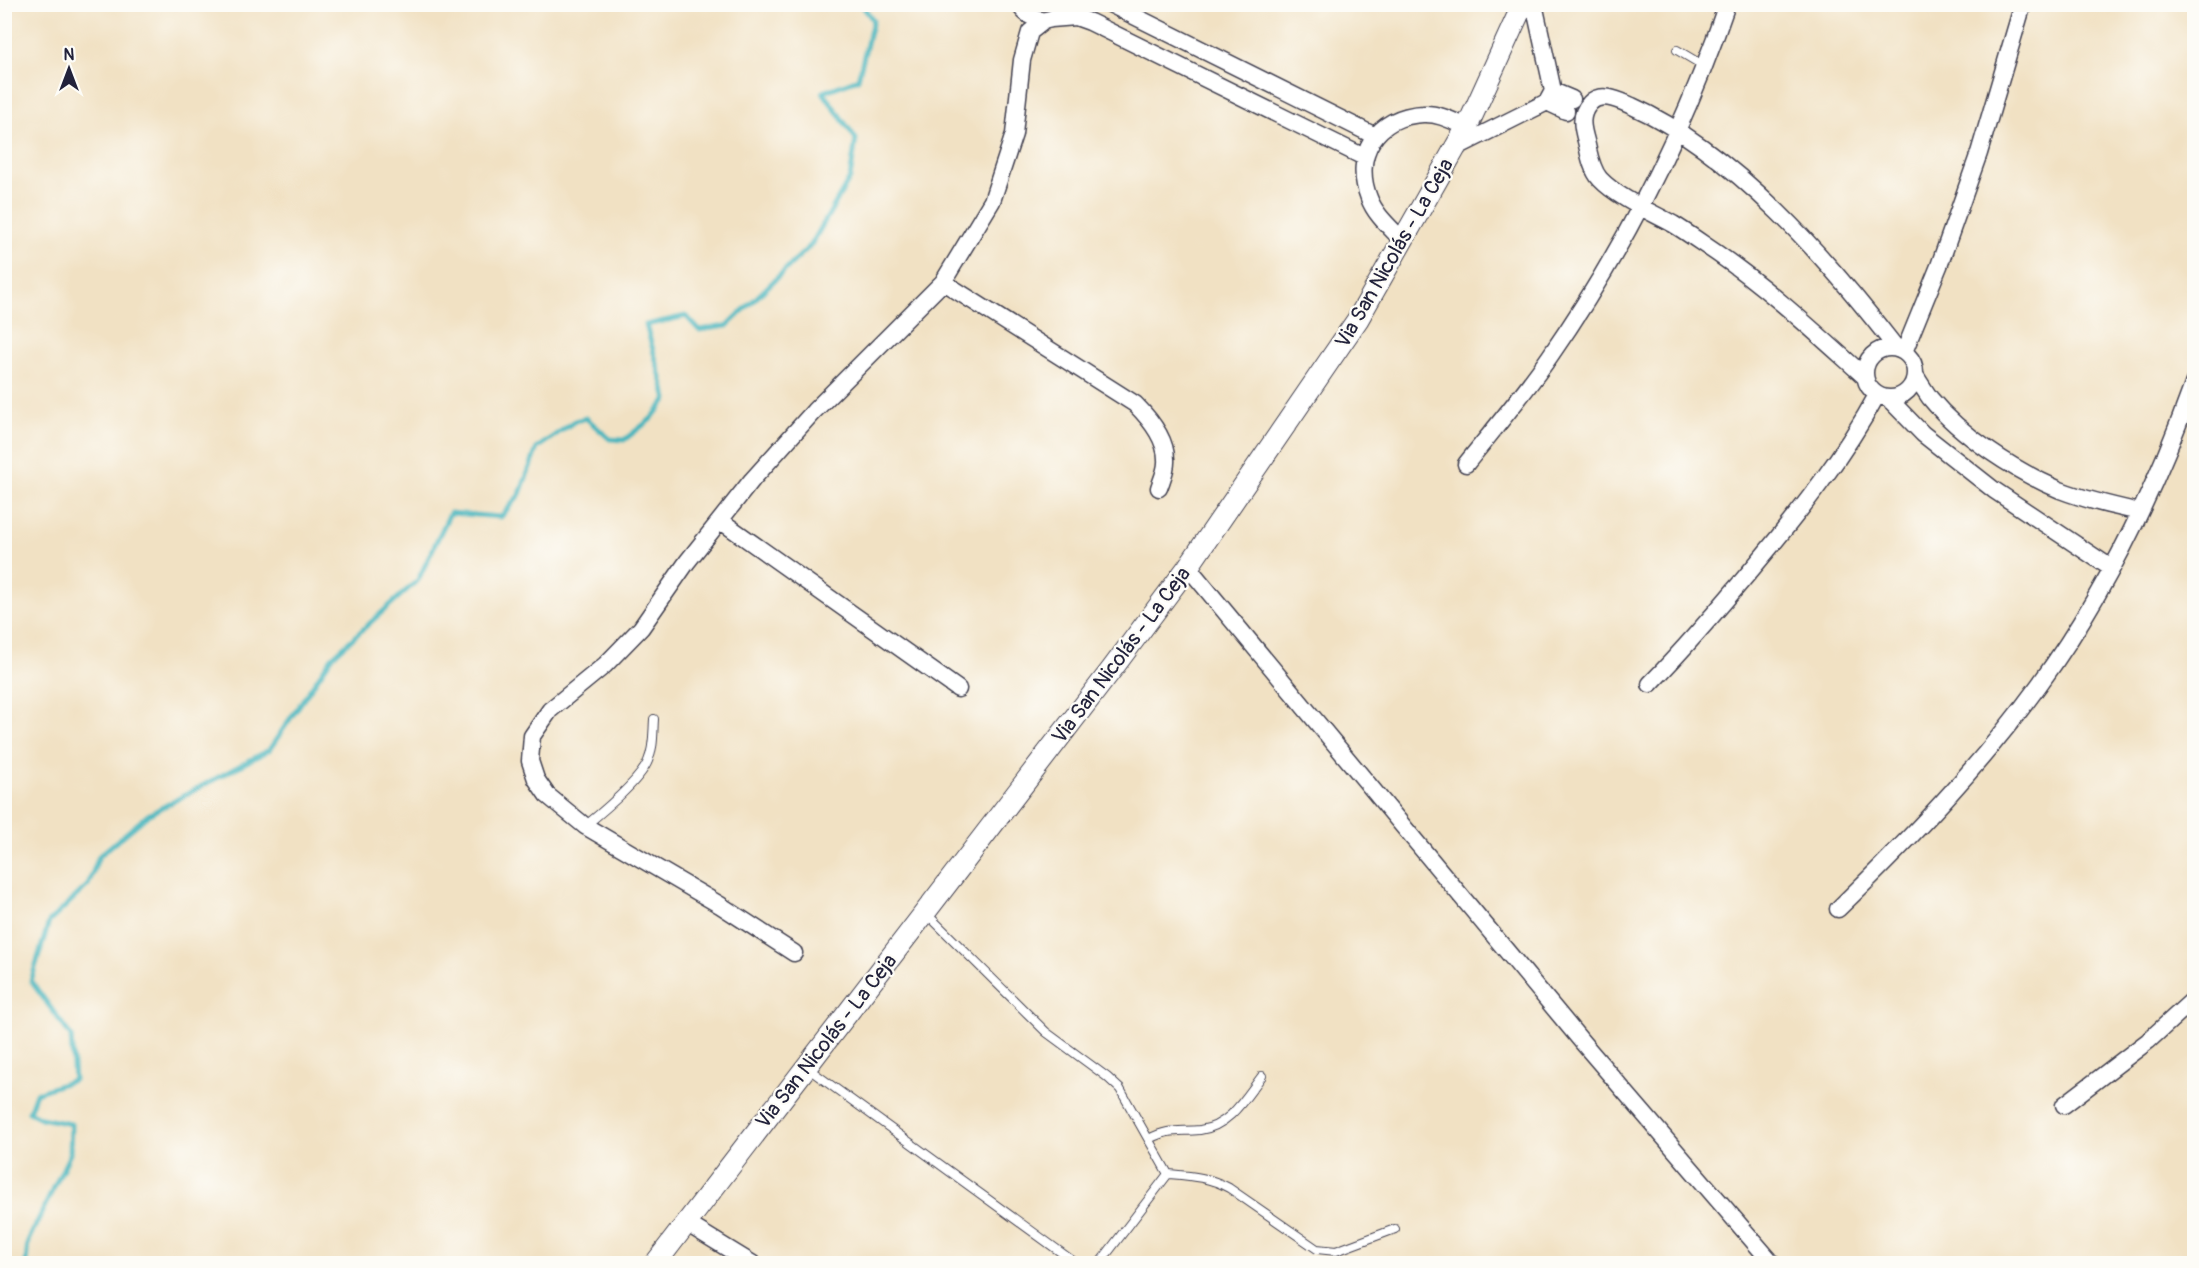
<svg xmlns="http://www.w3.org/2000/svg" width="2199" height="1268" font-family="Pangolin,sans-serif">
  <rect width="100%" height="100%" fill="#fdfcf7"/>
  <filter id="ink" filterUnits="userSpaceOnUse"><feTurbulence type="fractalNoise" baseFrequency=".0167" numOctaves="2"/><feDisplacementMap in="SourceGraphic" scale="12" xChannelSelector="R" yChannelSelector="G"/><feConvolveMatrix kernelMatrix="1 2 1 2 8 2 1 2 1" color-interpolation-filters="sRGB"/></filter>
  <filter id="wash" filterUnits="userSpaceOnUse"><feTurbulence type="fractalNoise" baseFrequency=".008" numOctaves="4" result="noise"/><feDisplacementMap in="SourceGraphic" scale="24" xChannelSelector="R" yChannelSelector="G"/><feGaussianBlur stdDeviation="1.35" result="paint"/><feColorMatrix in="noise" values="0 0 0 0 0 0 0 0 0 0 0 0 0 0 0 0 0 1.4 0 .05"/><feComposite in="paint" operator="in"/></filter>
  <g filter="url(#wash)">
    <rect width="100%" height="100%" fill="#f1e1c3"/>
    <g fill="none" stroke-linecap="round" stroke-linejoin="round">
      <path stroke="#46b5bd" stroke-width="5" d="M26,1264L28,1241L70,1154L71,1124L41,1118L29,1112L36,1093L74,1080L71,1036L31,981L49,922L88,885L99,856L148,815L269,750L332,657L418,580L450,513L501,517L520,494L537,448L575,421L586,418L610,439L624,440L651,419L667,399L646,325L686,316L699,330L727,326L811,245L850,178L856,139L823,92L858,79L873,20L861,4"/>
    </g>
  </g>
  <g filter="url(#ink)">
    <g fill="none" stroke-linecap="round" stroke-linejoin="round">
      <g stroke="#413f4f" stroke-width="10">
        <path id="service" d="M1677,50L1704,66
          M585,826C602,812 640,781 648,761C654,748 653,733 654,719
          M925,912L1046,1032L1107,1077L1120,1089L1168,1174C1191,1176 1209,1177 1229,1188L1317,1249L1336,1251L1395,1229
          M806,1067L1077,1264
          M1149,1139C1169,1128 1179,1132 1200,1130C1230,1126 1245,1098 1262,1076
          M1099,1264L1168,1174"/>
      </g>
      <g stroke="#413f4f" stroke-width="19">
        <path id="minor" d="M1019,4C1030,24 1056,27 1066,4
          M1110,4L1375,136
          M1051,19L1076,17L1090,22L1364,157
          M1553,91L1572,99
          M1547,102L1566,111
          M1455,148L1547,102L1553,91L1534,4
          M1403,241C1391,228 1375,215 1369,198C1352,156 1376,116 1423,114C1438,113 1453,121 1467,127
          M943,282L1135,404C1149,418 1166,438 1166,459C1167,469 1162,479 1159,488
          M1865 373a25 25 0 1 1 50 0a25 25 0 1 1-50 0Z
          M1904,352L1939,266L1979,153L2023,4
          M1915,375C1920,383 1925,391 1930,398C1961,436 2015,471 2060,490C2086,500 2113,506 2140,512
          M1864,376C1817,334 1770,290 1718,254C1703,244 1688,233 1673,224C1651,212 1617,197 1600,179C1591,169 1589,153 1586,141C1582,127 1579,115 1590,103C1601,91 1620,101 1632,106C1735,152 1829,261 1897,349
          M1888,398L1923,434L1994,490L2111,568
          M1466,464C1494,429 1524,394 1550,356C1625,248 1684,130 1727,4
          M721,521L958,689
          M1188,567L1583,1043L1773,1264
          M1650,684C1688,645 1722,605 1757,563C1801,510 1844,456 1877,395
          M1838,909C1909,840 1980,766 2039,685C2105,594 2156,488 2194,382
          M794,953L720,905L585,826L547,795L536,779L530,761L532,736L550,710L605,665L641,628L687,562L752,480L814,411L943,282L992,201L1014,134L1022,60L1030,32L1044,21
          M2064,1105L2148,1041L2194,999
          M686,1223L753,1264"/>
      </g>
      <g stroke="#413f4f" stroke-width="23">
        <path id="tertiary" d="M655,1264L1112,669L1188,567L1358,319L1467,127L1523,4"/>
      </g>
      <use href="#service" stroke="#fff" stroke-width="8"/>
      <use href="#minor" stroke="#fff" stroke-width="16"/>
      <use href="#tertiary" stroke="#fff" stroke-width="21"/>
    </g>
  </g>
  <g text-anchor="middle" stroke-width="4.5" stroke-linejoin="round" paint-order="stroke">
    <g font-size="21" fill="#22223b" stroke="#fdfcf7">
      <text transform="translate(1394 253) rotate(-60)" y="7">Via San Nicolás - La Ceja</text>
      <text transform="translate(1121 655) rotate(-53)" y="7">Via San Nicolás - La Ceja</text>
      <text transform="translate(826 1041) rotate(-52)" y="7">Via San Nicolás - La Ceja</text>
    </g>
  </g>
  <rect width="2199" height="1268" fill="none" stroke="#fdfcf7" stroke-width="24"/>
  <g transform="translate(69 69)" stroke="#fdfcf7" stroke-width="4.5" paint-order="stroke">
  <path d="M0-4.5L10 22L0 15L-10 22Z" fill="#22223b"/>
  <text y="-9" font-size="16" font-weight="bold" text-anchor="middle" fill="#22223b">N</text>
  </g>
</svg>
